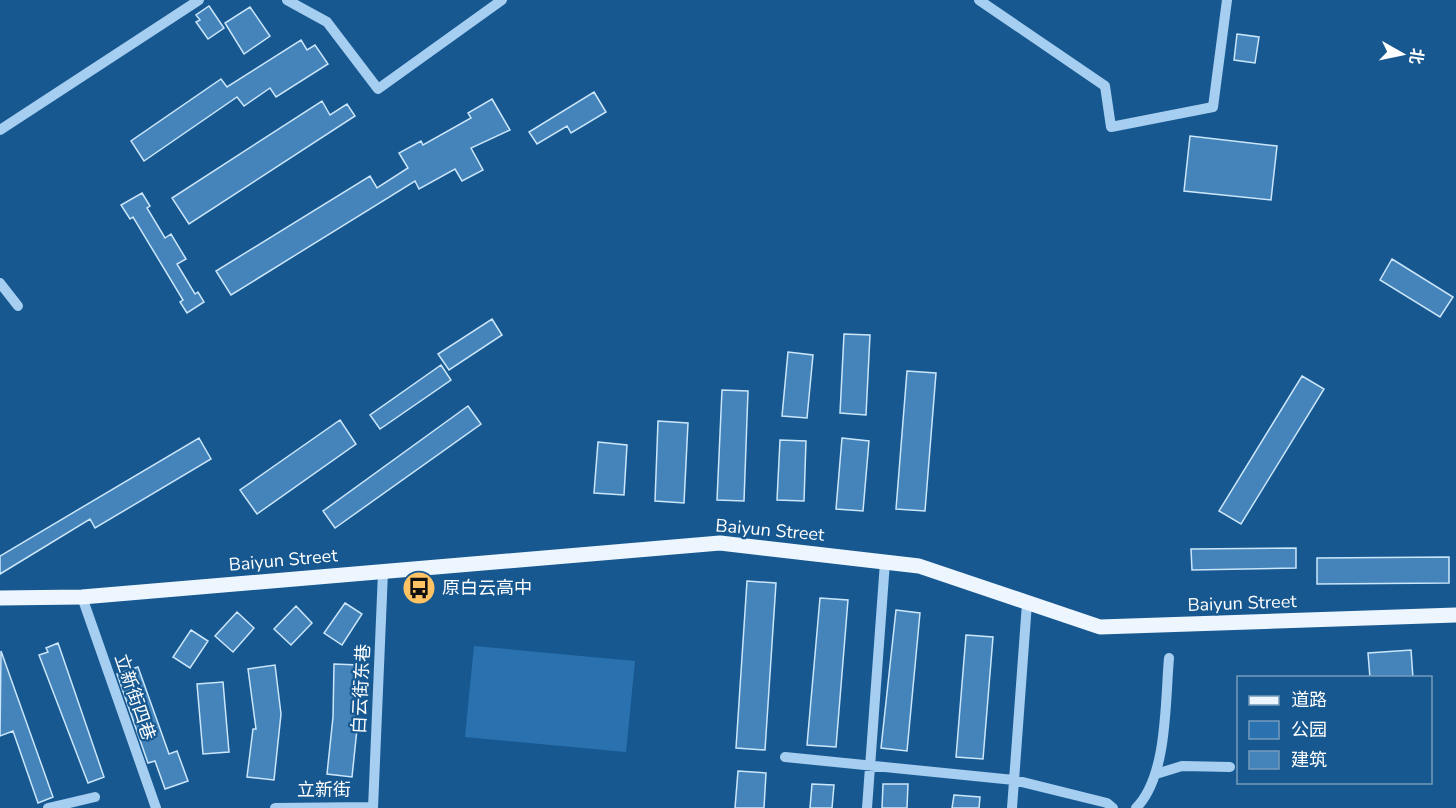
<svg xmlns="http://www.w3.org/2000/svg" width="1456" height="808" font-family="'Nunito Sans','Noto Sans SC',sans-serif">
  <rect width="100%" height="100%" fill="#175890"/>
  <path fill="#2a72af" d="M474,646L635,661L626,752L465,737Z"/>
  <path fill="#4484ba" stroke="#cbe6fb" stroke-width="1.5" d="M209,6L224,28L208,39L196,22L200,20L196,15Z
    M250,7L270,36L244,54L225,23Z
    M1237,34L1259,37L1255,63L1234,60Z
    M301,40L307,50L315,45L328,64L276,97L270,88L244,106L237,97L144,161L131,141L221,79L227,87Z
    M594,92L606,112L571,133L567,126L537,144L529,132Z
    M492,99L510,130L471,148L483,170L462,181L455,169L419,189L415,181L231,295L216,271L370,176L377,188L408,168L399,153L421,141L423,145L471,118L468,113Z
    M322,101L330,115L347,104L355,116L189,224L172,198Z
    M1190,136L1277,146L1271,200L1184,191Z
    M142,193L150,206L147,208L165,238L171,234L186,259L177,264L195,294L198,292L204,302L187,313L180,302L183,300L133,217L130,219L121,205Z
    M1392,259L1453,297L1440,317L1380,280Z
    M492,319L502,335L449,370L438,354Z
    M844,334L870,335L866,415L840,413Z
    M788,352L813,355L807,418L782,416Z
    M441,365L451,380L380,429L370,415Z
    M907,371L936,373L925,511L896,509Z
    M1302,376L1324,389L1241,524L1219,511Z
    M722,390L748,391L744,501L717,500Z
    M468,406L481,424L335,528L323,511Z
    M340,420L356,444L257,514L240,490Z
    M658,421L688,423L684,503L655,501Z
    M199,438L211,459L95,528L90,519L0,574V556Z
    M842,438L869,441L863,511L836,509Z
    M780,440L806,441L804,501L777,500Z
    M598,442L627,445L624,495L594,493Z
    M1296,548V568L1192,570L1191,549Z
    M1449,557V583L1317,584V558Z
    M747,581L776,583L765,750L736,748Z
    M820,598L848,600L836,747L807,745Z
    M345,603L362,614L342,645L324,633Z
    M296,606L312,623L291,645L274,629Z
    M896,610L920,613L907,751L881,748Z
    M237,612L254,628L233,652L215,636Z
    M191,630L208,641L190,668L173,657Z
    M966,635L993,637L983,759L956,757Z
    M58,643L104,777L88,783L39,655L48,652L46,648Z
    M1411,650L1413,678H1370L1368,653Z
    M1,651L53,797L38,803L13,731L0,736Z
    M334,664L359,665L357,729L352,777L327,774L333,717Z
    M275,665L281,714L274,780L247,777L253,729H256L248,669Z
    M138,667L169,754L177,751L188,781L165,789L155,761L148,763L117,674Z
    M223,682L229,752L203,754L197,684Z
    M738,771L766,773L764,808H735Z
    M812,784L834,785L832,808H810Z
    M883,784H908L907,808H882Z
    M954,795L980,797L979,808H952Z"/>
  <g fill="none" stroke-linecap="round" stroke-linejoin="round">
    <path stroke="#a5cef0" stroke-width="10" d="M287,0L327,22L378,89L502,0
      M979,0L1105,86L1111,127L1213,107L1227,0
      M0,130L199,0
      M0,283L18,306
      M82,597L156,808
      M785,757L1014,780L1107,803L1113,808
      M1156,774L1182,766L1230,767
      M48,808L95,797
      M275,808L373,807
      M373,808L383,572
      M867,808L885,562
      M1012,808L1027,603
      M1136,808C1168,776 1165,701 1169,658"/>
    <path stroke="#edf6ff" stroke-width="15" d="M0,598L82,597L720,543L919,566L1100,627L1456,615"/>
  </g>
  <defs>
    <g id="bus-disc" transform="scale(1.725)"><circle r="9.5" fill="#ffc363" stroke="#175890"/><path d="M-5-6H5V4H4V6H2V4H-2V6H-4V4H-5ZM-3.5-4V0h7V-4ZM-3.5 1.2v1.5H-2V1.2ZM2 1.2v1.5H3.5V1.2Z" fill="#111"/></g>
  </defs>
  <g fill-rule="evenodd">
    <use href="#bus-disc" x="419" y="588"/>
  </g>
  <g text-anchor="middle" stroke-width="4.5" stroke-linejoin="round" paint-order="stroke">
    <g font-size="18" fill="#fff" stroke="#175890">
      <text transform="translate(770 530) rotate(5)" y="6">Baiyun Street</text>
      <text transform="translate(283 560) rotate(-5)" y="6">Baiyun Street</text>
      <text transform="translate(1242 603) rotate(-2)" y="6">Baiyun Street</text>
      <text transform="translate(361 689) rotate(-87)" y="6">白云街东巷</text>
      <text transform="translate(135 697) rotate(71)" y="6">立新街四巷</text>
      <text x="324" y="796">立新街</text>
    </g>
    <g font-size="18" fill="#fff" stroke="#175890" text-anchor="start">
      <text x="442" y="594">原白云高中</text>
    </g>
  </g>
  <rect x="1237" y="676" width="195" height="108" fill="#175890" stroke="#749bbc" stroke-width="1.5"/>
  <rect x="1249" y="696" width="30" height="9" fill="#edf6ff" stroke="#749bbc" stroke-width="1.5"/>
  <text x="1291" y="706" font-size="18" fill="#ffffff">道路</text>
  <rect x="1249" y="721" width="30" height="18" fill="#2a72af" stroke="#749bbc" stroke-width="1.5"/>
  <text x="1291" y="736" font-size="18" fill="#ffffff">公园</text>
  <rect x="1249" y="751" width="30" height="18" fill="#4484ba" stroke="#749bbc" stroke-width="1.5"/>
  <text x="1291" y="766" font-size="18" fill="#ffffff">建筑</text>
  <g transform="translate(1402 54) rotate(99)" stroke="#175890" stroke-width="4.5" paint-order="stroke">
  <path d="M0-4.5L10 22L0 15L-10 22Z" fill="#ffffff"/>
  <text y="-9" font-size="16" font-weight="bold" text-anchor="middle" fill="#ffffff">北</text>
  </g>
</svg>
